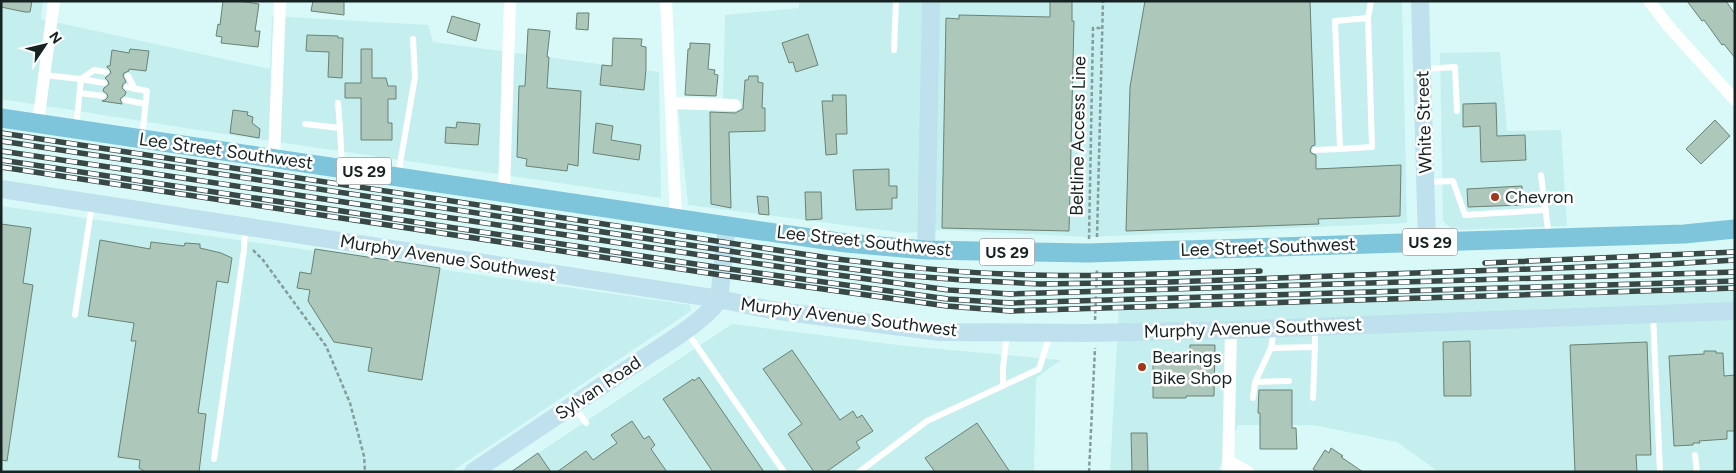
<svg xmlns="http://www.w3.org/2000/svg" width="1736" height="473" font-family="Figtree,sans-serif">
  <rect width="100%" height="100%" fill="#d8f9f8"/>
  <path fill="#c4efee" d="M1,1H43L41,19L270,69L272,16L428,25L433,42L659,72L661,198L224,134L1,99Z
    M799,1H1402L1407,223L1087,237L942,230L905,233L688,205L677,98L723,99L725,15L799,8Z
    M1500,52L1507,131L1561,130L1567,226L1453,230L1443,221L1440,53Z
    M1,206L690,305L691,311L451,472H1Z
    M1735,284V472H1439L1397,442L1313,425H1238L1218,471L1110,472L1119,305Z
    M732,324L906,346L1061,360L1036,378L1034,472H510Z"/>
  <path fill="#adc7ba" stroke="#698275" d="M1,1H32L30,12H25L1,7Z
    M223,1H239L259,4L255,31H260L258,47L221,43L222,37L216,36L218,24L220,25Z
    M313,1H344V15L311,11Z
    M1050,1H1072V21H1074L1069,231L942,228L946,18L959,19V15L1050,17Z
    M1145,1H1310L1315,145L1312,146L1310,150L1311,153L1316,155V169L1401,165L1400,216L1318,219L1319,224L1126,231L1130,87Z
    M1687,1H1726L1735,14V58L1724,44L1722,45L1704,20L1702,21Z
    M577,13H589L588,30L576,29Z
    M452,16L480,24L476,41L447,32Z
    M528,29L550,31L547,57H549L547,88L581,91L578,166L568,164L567,171L526,166L527,159L517,157L519,86H525Z
    M808,34L818,65L796,72L793,62L789,63L782,43Z
    M307,35L338,36V38H343L342,78L328,77L329,52L306,51Z
    M613,38L642,39L641,46L646,47V69L644,90L600,85L602,65L612,66Z
    M690,43L710,44L708,69L715,70L714,74L718,75L716,96L685,95L688,49H690Z
    M130,49L149,51L146,71L129,69V71L124,73L123,76L126,82L123,84L122,88L126,92L125,95L120,99L122,104L102,101L105,100L108,97L107,94L103,91L104,88L109,84L108,81L105,78L111,73L110,70L107,67V66H110L112,50L129,53Z
    M361,49H372V78H386L388,86H396V99H388V123H392V140H361V98H345V83H361Z
    M749,76H758V82L763,83L762,108H765V131L729,132L731,208L711,204L710,112L735,113L743,109L745,80H748Z
    M832,95H846L847,134H836L837,154L826,155L822,101H833Z
    M1496,103L1497,136L1525,135L1526,160L1481,162L1480,126L1463,127V104Z
    M233,110L248,112L247,115L253,117L252,123L260,129L259,138L230,133Z
    M1715,120L1730,136L1701,164L1686,149Z
    M457,122L480,124L478,145L445,143L446,127L456,128Z
    M596,123L613,126L611,140L641,145L639,160L593,153Z
    M889,169V186H897V198H892V209L856,210L853,170Z
    M1522,186V205L1468,207L1467,189Z
    M805,192H821L822,219L806,220Z
    M757,196L768,197L769,215L759,214Z
    M1,224L31,228L23,283L33,285L7,461L1,460Z
    M100,240L150,249L151,242L184,246L185,243L200,244V248L221,253L232,258L228,283L217,281L198,413L206,414L199,472H145L139,468L140,460L118,457L136,341H131L134,323L88,316Z
    M315,249L440,268L422,380L368,371L372,348L334,342L308,301L310,290L297,288L300,272L311,274Z
    M1470,341L1471,396H1444L1443,342Z
    M1647,342L1651,455H1636L1637,472H1575L1570,345Z
    M1190,345H1215L1214,396H1186V398H1153V353H1190Z
    M792,350L840,420L853,411L857,418L862,415L873,431L856,442L860,448L826,472H814L788,434L802,424L763,369Z
    M1704,351H1716V353H1723L1724,376L1735,375V431H1727V439L1699,441L1700,443H1693V445L1674,446L1669,356L1704,354Z
    M699,377L764,472H713L663,399L693,379L694,381Z
    M1259,390H1292V428H1296L1297,449H1260V413H1258Z
    M632,421L644,439L649,436L655,445L651,449L667,472H557L586,451L593,460L617,443L611,435Z
    M977,423L1010,472H935L925,458Z
    M1131,433H1147L1148,472H1132Z
    M1331,448L1343,456L1341,457L1363,472H1318L1313,469L1325,450L1329,453Z
    M538,453L551,472H511Z"/>
  <g fill="none" stroke-linecap="round" stroke-linejoin="round">
    <path stroke="#849c9b" stroke-width="2.5" stroke-dasharray="4 2.5" stroke-linecap="butt" d="M1097,237L1103,1
      M1089,239L1093,28H1102
      M253,250L263,260L326,346L350,403L364,456L365,472
      M1095,320L1097,268
      M1089,472L1095,348"/>
    <path stroke="#fff" stroke-width="6" d="M1368,18L1335,21L1340,149L1372,147L1368,18L1371,1
      M894,50L896,1
      M1424,69L1455,67L1457,111
      M44,75L81,79L94,70L106,72
      M128,76L135,89
      M127,87L147,91L142,137
      M80,93L103,96
      M125,100L146,104
      M338,103L340,128
      M305,124L340,128L342,167
      M76,128L81,79L104,83
      M1315,150L1340,149
      M398,175L415,77L413,39
      M1541,175L1549,237
      M1426,182L1453,181L1465,215L1546,210
      M75,315L92,204
      M1653,315L1660,472
      M1315,328V347
      M687,332L784,472
      M1271,348L1315,347L1313,398
      M1255,382L1289,381
      M1003,386V368L1007,333
      M1253,398L1255,382L1271,348L1274,329
      M574,406L586,423
      M1695,455L1697,472
      M214,459L244,250L245,228
      M859,472L927,421L1039,369L1050,334"/>
    <path stroke="#fff" stroke-width="12" d="M666,1L676,218
      M1649,1L1670,28L1735,100
      M671,103L735,105
      M38,123L54,1
      M274,158L280,1
      M504,192L510,1
      M1229,461L1248,472
      M1228,472L1231,330"/>
    <path stroke="#bee1ed" stroke-width="18" d="M1420,1L1427,242
      M1,189L719,299L771,310L940,332L1085,333L1231,330L1735,311
      M926,250L931,1
      M473,472C528,435 583,398 638,362C660,347 707,320 719,299L727,226"/>
    <path stroke="#7ec4db" stroke-width="19" d="M1,118L727,226L846,243L926,250L1088,253L1684,234L1735,229"/>
    <g stroke="#384847" stroke-width="5.5">
      <path id="rail" d="M1,133L829,258C888,265 947,272 1006,274C1091,278 1176,273 1260,271
        M1,141L828,266L899,275L963,280L1040,284L1169,282L1668,264L1735,260
        M1,151L815,272L949,290L1010,294L1735,272
        M1,160L722,268L948,299L1010,303L1735,281
        M1,167L721,275L947,306L1010,311L1735,288
        M1485,263L1735,252"/>
    </g>
    <use href="#rail" stroke="#fff" stroke-width="4" stroke-dasharray="11" stroke-linecap="butt"/>
  </g>
  <g fill="#a03819" stroke="#fff" stroke-width="2">
    <circle cx="1495" cy="197" r="5"/>
    <circle cx="1142" cy="367" r="5"/>
  </g>
  <g text-anchor="middle" stroke-width="5" stroke-linejoin="round" paint-order="stroke">
    <g fill="#fff" stroke="#5c6564" stroke-width="1">
      <rect x="336.5" y="157.5" width="55" height="27" rx="4"/>
      <rect x="1402.5" y="228.5" width="55" height="27" rx="4"/>
      <rect x="979.5" y="238.5" width="55" height="27" rx="4"/>
    </g>
    <g font-size="16" font-weight="bold" fill="#162322">
      <text x="364" y="177">US 29</text>
      <text x="1430" y="248">US 29</text>
      <text x="1007" y="258">US 29</text>
    </g>
    <g font-size="18" fill="#162322" stroke="#fff">
      <text transform="translate(1424 122) rotate(-92)" y="6">White Street</text>
      <text transform="translate(1078 136) rotate(-89)" y="6">Beltline Access Line</text>
      <text transform="translate(226 151) rotate(8)" y="6">Lee Street Southwest</text>
      <text transform="translate(864 241) rotate(6)" y="6">Lee Street Southwest</text>
      <text transform="translate(1268 247) rotate(-2)" y="6">Lee Street Southwest</text>
      <text transform="translate(448 258) rotate(9)" y="6">Murphy Avenue Southwest</text>
      <text transform="translate(849 317) rotate(7)" y="6">Murphy Avenue Southwest</text>
      <text transform="translate(1253 328) rotate(-2)" y="6">Murphy Avenue Southwest</text>
      <text transform="translate(598 388) rotate(-34)" y="6">Sylvan Road</text>
    </g>
    <g font-size="18" fill="#162322" stroke="#fff" text-anchor="start">
      <text x="1505" y="203">Chevron</text>
      <text x="1152" y="363">Bearings<tspan x="1152" dy="21">Bike Shop</tspan></text>
    </g>
  </g>
  <rect width="1736" height="473" fill="none" stroke="#162322" stroke-width="5"/>
  <g transform="translate(45 45) rotate(55)" stroke="#ffffff" stroke-width="4" paint-order="stroke">
  <path d="M0-4L9 19L0 12L-9 19Z" fill="#162322"/>
  <text y="-8" font-size="14" font-weight="bold" text-anchor="middle" fill="#162322">N</text>
  </g>
</svg>
